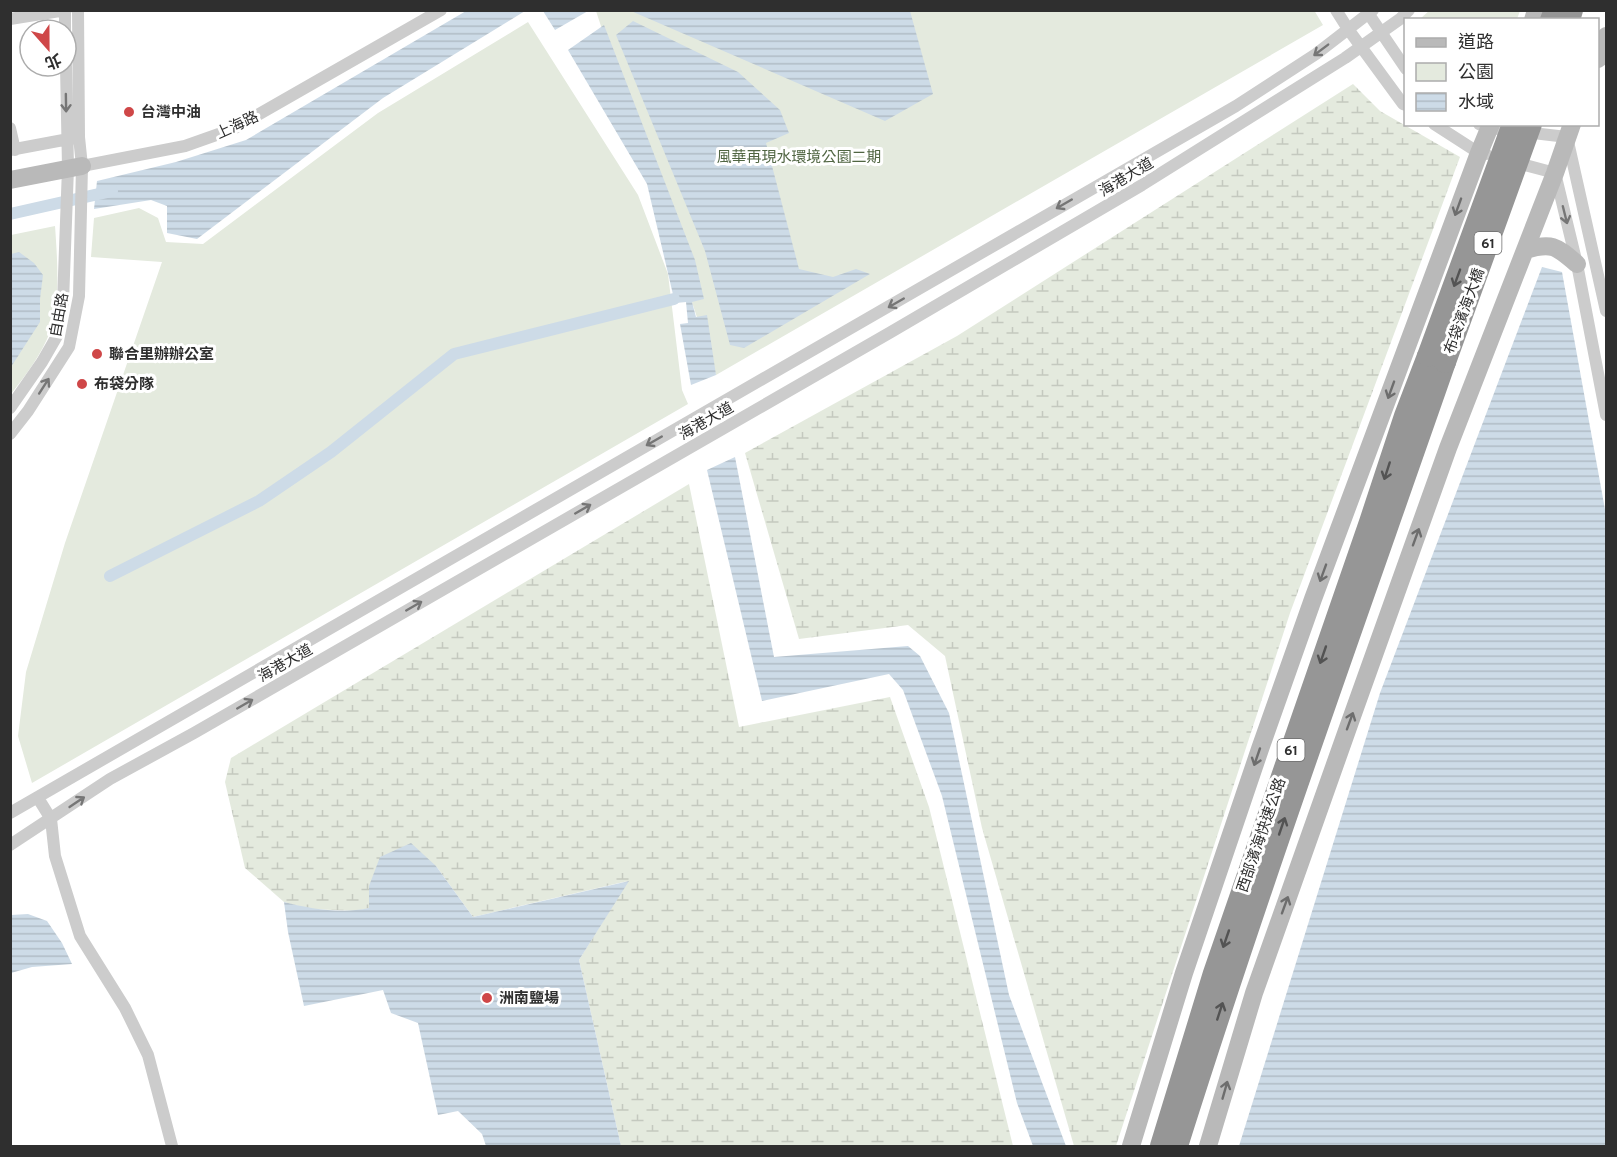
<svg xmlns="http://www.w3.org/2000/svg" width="1617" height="1157" font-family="Overpass,'Noto Sans TC',sans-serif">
  <defs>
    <pattern id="grass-tufts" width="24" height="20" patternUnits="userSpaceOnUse" patternTransform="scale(1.5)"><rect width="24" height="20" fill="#e4eade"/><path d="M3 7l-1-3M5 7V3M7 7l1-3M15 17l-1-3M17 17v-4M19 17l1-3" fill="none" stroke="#c4c9bf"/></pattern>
    <pattern id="wetland-marsh" width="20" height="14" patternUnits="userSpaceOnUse" patternTransform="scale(1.5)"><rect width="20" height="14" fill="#e4eade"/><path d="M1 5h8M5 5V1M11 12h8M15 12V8" fill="none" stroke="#c4c9bf"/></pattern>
    <pattern id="water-rules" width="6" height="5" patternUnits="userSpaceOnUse" patternTransform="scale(1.5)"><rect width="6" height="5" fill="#cddbe7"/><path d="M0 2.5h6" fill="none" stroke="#b0bcc6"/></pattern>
  </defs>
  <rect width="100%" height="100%" fill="#fff"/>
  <path fill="url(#grass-tufts)" d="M1430,10H1520V11L1517,19H1420Z"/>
  <path fill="url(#wetland-marsh)" d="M1353,84L1380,111L1460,157L1290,613L1116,1146H1074L982,828L945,656L908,625L799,639L745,453L957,336Z
    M689,484L739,727L890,697L929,807L1013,1146H621L579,960L628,881L473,917L436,866L369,886L370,908L356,911L309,909L284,902L245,868L225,782L231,758Z"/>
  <path fill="#e4eade" d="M1314,10L1323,25L716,375L596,11Z
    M528,22L638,195L668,274L682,390L688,404L32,783L18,736L26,672L65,543L162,262L91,257L94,218L139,208L158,218L166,242L203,244L378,113Z
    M55,226C57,254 61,306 50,332C41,355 26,375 11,394V235Z"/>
  <path fill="url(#water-rules)" d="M466,11H525L383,98L197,239L167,233V206L151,200L94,209L97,181L176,162L246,140Z
    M543,11H588L555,30Z
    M631,11H910L933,94L885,121Z
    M633,21L738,72L780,110L789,133L766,143L799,269L833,277L856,269L870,274L744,348L730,345L705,251L616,35Z
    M604,25L695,260L704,299L692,302L696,317L707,315L716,375L691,385L680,324L688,323L686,302L675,303L647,184L568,50Z
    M19,252L34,263L43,275L40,299V322L11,367V254Z
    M1542,267L1562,272L1606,515V1146H1239L1380,693Z
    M735,457L774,657L908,646L920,656L949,713L1009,995L1066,1146H1033L1017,1103L942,796L903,690L889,674L762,701L707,470Z
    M411,843L436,866L473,917L629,881L579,960L621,1146H486L482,1134L458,1111L438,1115L418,1023L391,1013L383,990L304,1006L288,932L284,902C311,909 342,914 369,908V886L380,857Z
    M28,914L47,921L62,943L72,964L32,967L11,973V915Z"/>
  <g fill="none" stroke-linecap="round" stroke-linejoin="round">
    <path stroke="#cddbe7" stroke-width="12" d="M10,214L112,191
      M110,576L259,501L331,452L454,354L674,299"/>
    <path stroke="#ccc" stroke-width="12" d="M65,10V30
      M1336,10L1348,29L1403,104L1406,105
      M1366,10L1406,69
      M10,19L66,10
      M1434,124L1479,153L1486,154
      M1479,124L1490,128L1567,137L1606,311
      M10,128L15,150
      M10,150L74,138
      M1514,162L1555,173L1577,264L1606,415
      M82,166L185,146L233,129L441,10
      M10,408L42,362L57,336L63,302L68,168L66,66
      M10,434L28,411L69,347L79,296L82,166L79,137L78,10
      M38,798L51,819L55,856L80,936L125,1008L148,1055L172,1146
      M10,813L1236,106L1316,54L1373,10
      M10,845L110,779L194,733L891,332L1142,185L1345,58L1400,19L1409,10"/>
    <path stroke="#b9b9b9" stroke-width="18" d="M1533,20L1536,10
      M1598,59L1606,36
      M10,180L82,166
      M1525,250C1552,242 1556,246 1577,264
      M1131,1146L1184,973L1260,749L1313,599L1479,153L1491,124
      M1208,1146L1254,993L1350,722L1448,448L1555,173L1572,124"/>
    <path stroke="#969696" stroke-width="22" d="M1551,20L1555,10
      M1569,20L1572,10
      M1161,1146L1214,973L1370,522L1405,416L1428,356
      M1177,1146C1260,883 1354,623 1445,362"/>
    <path stroke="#969696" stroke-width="22" d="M1428,356L1513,124
      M1445,362L1531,124"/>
  </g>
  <defs><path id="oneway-shaft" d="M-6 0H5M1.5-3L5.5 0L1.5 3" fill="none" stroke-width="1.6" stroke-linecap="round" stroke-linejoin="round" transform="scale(1.5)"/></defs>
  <g stroke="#767676">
    <use href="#oneway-shaft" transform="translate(1321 50) rotate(143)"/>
    <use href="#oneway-shaft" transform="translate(66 103) rotate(89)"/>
    <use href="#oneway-shaft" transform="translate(1064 204) rotate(150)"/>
    <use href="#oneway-shaft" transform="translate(1565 215) rotate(76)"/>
    <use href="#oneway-shaft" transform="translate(896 303) rotate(150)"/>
    <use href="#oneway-shaft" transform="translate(44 386) rotate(-57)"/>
    <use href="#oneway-shaft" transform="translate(654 441) rotate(150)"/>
    <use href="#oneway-shaft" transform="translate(583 509) rotate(-30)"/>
    <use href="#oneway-shaft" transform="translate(414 606) rotate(-30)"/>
    <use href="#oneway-shaft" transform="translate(245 704) rotate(-30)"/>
    <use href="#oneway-shaft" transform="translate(77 802) rotate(-34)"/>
  </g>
  <g stroke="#6d6d6d">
    <use href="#oneway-shaft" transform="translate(1458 207) rotate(110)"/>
    <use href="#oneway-shaft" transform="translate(1391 390) rotate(110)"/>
    <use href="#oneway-shaft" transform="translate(1416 537) rotate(-70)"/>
    <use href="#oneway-shaft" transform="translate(1323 573) rotate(110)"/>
    <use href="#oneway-shaft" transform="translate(1350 721) rotate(-70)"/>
    <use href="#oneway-shaft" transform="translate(1257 757) rotate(109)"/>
    <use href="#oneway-shaft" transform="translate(1285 905) rotate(-70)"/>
    <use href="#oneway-shaft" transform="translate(1225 1090) rotate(-74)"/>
  </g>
  <g stroke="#535353">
    <use href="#oneway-shaft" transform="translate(1457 278) rotate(110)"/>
    <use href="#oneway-shaft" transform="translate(1387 471) rotate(108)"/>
    <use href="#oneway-shaft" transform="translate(1323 655) rotate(109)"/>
    <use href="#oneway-shaft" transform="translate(1282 826) rotate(-71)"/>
    <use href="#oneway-shaft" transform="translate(1226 939) rotate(109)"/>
    <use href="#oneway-shaft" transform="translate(1220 1011) rotate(-72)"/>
  </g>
  <g fill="#cf4748" stroke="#fff" stroke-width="2">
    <circle cx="129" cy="112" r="6"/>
    <circle cx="97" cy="354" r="6"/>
    <circle cx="82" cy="384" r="6"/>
    <circle cx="487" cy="998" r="6"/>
  </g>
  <g text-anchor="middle" stroke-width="6" stroke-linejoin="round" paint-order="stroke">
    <g fill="#fff" stroke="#6d6d6d" stroke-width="1.5">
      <rect x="1474.5" y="232" width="27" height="22" rx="4.5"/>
      <rect x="1277.5" y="739" width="27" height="22" rx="4.5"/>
    </g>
    <g font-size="14" font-weight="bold" fill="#2f2f2f">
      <text x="1488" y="248">61</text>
      <text x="1291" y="755">61</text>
    </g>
    <g font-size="15" font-weight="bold" fill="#2f2f2f" stroke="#fff" text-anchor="start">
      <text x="141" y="117">台灣中油</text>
      <text x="109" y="359">聯合里辦辦公室</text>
      <text x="94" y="389">布袋分隊</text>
      <text x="499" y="1003">洲南鹽場</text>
    </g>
    <g font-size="15" fill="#2f2f2f" stroke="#fff">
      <text transform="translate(237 125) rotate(-25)" y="5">上海路</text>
      <text transform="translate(1126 177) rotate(-31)" y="5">海港大道</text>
      <text transform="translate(1464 311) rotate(-70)" y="5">布袋濱海大橋</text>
      <text transform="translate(59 315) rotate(-80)" y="5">自由路</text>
      <text transform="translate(706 421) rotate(-30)" y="5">海港大道</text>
      <text transform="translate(285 663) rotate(-30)" y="5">海港大道</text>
      <text transform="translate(1261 835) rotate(-71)" y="5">西部濱海快速公路</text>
    </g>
    <g font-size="15" fill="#506542" stroke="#fff">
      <text x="799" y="162">風華再現水環境公園二期</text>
    </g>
  </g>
  <rect width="1617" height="1157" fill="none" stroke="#2f2f2f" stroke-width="24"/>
  <rect x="1404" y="18" width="195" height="108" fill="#ffffff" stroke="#acacac" stroke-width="1.5"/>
  <rect x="1416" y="38" width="30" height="9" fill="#b9b9b9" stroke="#acacac" stroke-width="1.5"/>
  <text x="1458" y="48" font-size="18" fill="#2f2f2f">道路</text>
  <rect x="1416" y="63" width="30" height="18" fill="#e4eade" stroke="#acacac" stroke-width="1.5"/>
  <text x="1458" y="78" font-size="18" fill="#2f2f2f">公園</text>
  <rect x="1416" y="93" width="30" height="18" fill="url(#water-rules)" stroke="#acacac" stroke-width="1.5"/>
  <text x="1458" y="108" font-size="18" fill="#2f2f2f">水域</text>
  <g transform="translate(48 48) rotate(159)"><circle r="28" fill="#ffffff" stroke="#acacac" stroke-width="1.5"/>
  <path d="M0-4.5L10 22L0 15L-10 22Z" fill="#cf4748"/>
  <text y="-9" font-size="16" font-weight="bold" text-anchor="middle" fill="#2f2f2f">北</text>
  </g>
</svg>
